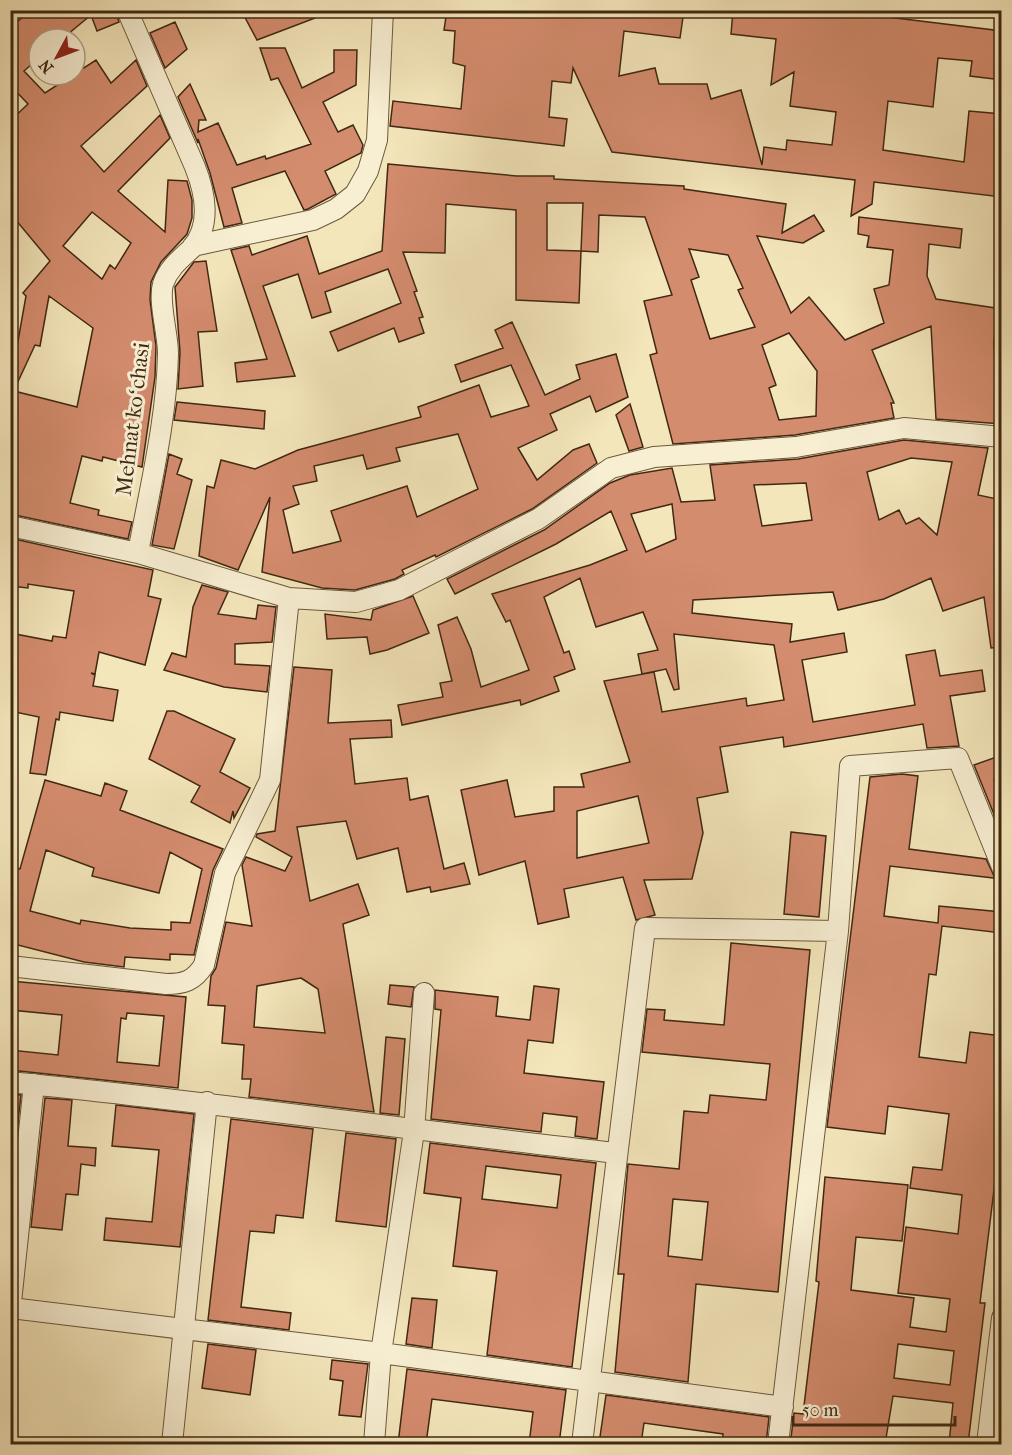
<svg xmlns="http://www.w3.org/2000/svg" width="1012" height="1455" font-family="'IM FELL French Canon',serif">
  <rect width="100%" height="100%" fill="#f4e6bb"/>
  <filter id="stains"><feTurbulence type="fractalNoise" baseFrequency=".00333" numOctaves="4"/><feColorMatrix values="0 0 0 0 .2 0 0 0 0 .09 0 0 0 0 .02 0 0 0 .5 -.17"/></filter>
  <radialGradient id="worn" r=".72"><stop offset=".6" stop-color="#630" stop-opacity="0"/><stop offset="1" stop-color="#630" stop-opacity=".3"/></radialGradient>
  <path fill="#d48c6e" stroke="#402812" stroke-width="1.5" fill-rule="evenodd" d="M31,10H115L119,22L97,31L91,15L62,39H39V58L24,71L45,93L96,60L111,83L136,60L147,86L81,146L104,172L160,115L170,138L118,191L165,232L168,180L187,181L192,200V218L187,234L161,262L151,282L150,300L156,346L155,377L142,467L103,457L102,461L82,456L70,503L99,510L98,515L132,522L128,539L10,514V404L14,391L77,407L93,328L49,296L40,346L35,345L15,388L10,386L26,296L23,293L50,261L10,213V121L28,104L10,85V28ZM92,212L131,243L115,269L110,265L102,279L63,246Z
    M241,10H331V12L257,40Z
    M447,10H684L680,38L624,31L619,76L655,68L659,84H707L711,99L741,90L762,165L764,147L786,150L787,140L832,145L836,112L790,106L794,72L771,85L776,39L731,34L733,10H830L1002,31V80L970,76L972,61L938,58L933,107L888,101L883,150L964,162L969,111L1002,114L998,165H1002V197L874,182L872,204L851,216L855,180L612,152L573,68L571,83L552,81L549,117L567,119L564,146L390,126L393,101L461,109L465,66L453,63L455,31L444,30Z
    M175,22L187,49L165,68L150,33Z
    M260,48H285L302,88L334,72V50H357L356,85L323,102L338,132L353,125L363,145L361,153L325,171L336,194L308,209L304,210L285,171L232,188L242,223L224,227L210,173L198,139V143L178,97L190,84L206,120H199L198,132L218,123L237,165L265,156L266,159L311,144L278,78L271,80Z
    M388,164L517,176H554V179L684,186V189L786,204L782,233L814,215L824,231L803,243L757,236L791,313L809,297L845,340L884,323L874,289L889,285L893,250L867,247L869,236L858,234L859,217L962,229L960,248L929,244L927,276L936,299L1002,309V341L994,340L996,393L1002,394V424L936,419L931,326L872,350L894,403H891L894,418L795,435L673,444L650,355L657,353L644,301L672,295L645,217L599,215L598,252L581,251L579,303L516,300V210L446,204L445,253L403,252L417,291L414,292L423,317L419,318L424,333L399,342L394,328L338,351L330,332L401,303L388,269L325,292L331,312L312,318L298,274L263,286L295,376L237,382L235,363L267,359L231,250L249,246L252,255L307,236L319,274L382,251ZM547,203H583L581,251L547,250ZM689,249L728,255L743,288L738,290L755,327L710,339L691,280L699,277ZM789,333L817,371L816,416L779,420L769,388L776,385L762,345Z
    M206,261L217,331L198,332L203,386L178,389L180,352L175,287L194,262Z
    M512,322L545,395L580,379L576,365L616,354L628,397L596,412L590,396L550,414L557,430L518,448L537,480L573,450L589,444L597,463L532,509L436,557L435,555L402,570L404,574L395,579L355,590L322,588L262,572L270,497L238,570L199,556L207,486L214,488L221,460L255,469L298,450L421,417L418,407L479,385L491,417L529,406L511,365L461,382L455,365L503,348L495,330ZM458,434L478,489L417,517L407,486L331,511L341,541L293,553L283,510L299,504L293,486L317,481L314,466L363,455L367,469L400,461L396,448Z
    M177,402L265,411L264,429L174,420Z
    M630,404L643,447L629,451L616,415Z
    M904,440L988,448L978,495L1002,500V647L991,648L984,597L943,611L931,578L884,599L838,610L833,592L693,600L692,613L792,624L790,642L844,633L847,652L802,660L813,722L915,705L906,655L935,650L940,676L982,670L985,691L950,696L959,746L927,748L923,724L784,747L783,737L720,747L728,792L697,798L703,833L692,879L644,880L655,915L636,920L623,877L564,889L569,917L538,924L525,861L479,875L461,790L507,780L515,817L554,811V787H584L581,774L630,762L604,681L654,672L662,712L746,698L747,706L784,700L774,645L674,634L679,689L674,690L666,669L642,674L638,654L658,650L643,612L596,627L580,578L544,597L564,653L569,651L575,669L554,677L559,691L521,705L520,700L402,725L398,705L443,697L440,683L452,681L438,625L457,617L471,649L481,687L529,670L510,620L506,622L492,594L590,565L627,550L611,511L556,544L455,594L447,579L544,530L610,483L630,475L672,468L681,502L715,500L710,465L798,459ZM911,458L952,462L937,535L919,518L906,524L899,510L879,520L867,472ZM806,483L812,520L762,526L754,485ZM672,504L676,539L646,552L631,514ZM638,796L649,843L577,858V811Z
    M169,454L182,459L177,474L192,480L174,549L152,545Z
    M10,538L153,570L148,596L161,599L145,665L99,652L95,674L91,673L95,675L93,686L118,690L113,721L60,712L59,720L56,719L46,775L30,773L39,717L10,711V633L52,641L53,636L66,638L74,591L28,584V588L10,586Z
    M202,585L228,592L218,614L256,619L258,605L276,607L272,642L235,644V664L270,666L267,692L224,687L164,670L172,653L186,657L193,607Z
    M413,596L429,633L387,650L370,654L367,637L327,639L325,614L371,620L373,610Z
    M294,667L332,670L328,723L391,720L392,737L350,739L355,784L407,778L410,800L428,796L444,869L464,863L470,884L431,892L430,887L407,892L398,848L357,859L346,821L297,827L310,901L358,884L369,915L343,924L374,1112L249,1097L251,1079H242L244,1045L222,1043L225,1006L208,1005L211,976L216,968L226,922L252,926L242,865L246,857L285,871L292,857L256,837L257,834L275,831ZM301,978L318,989L325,1033L254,1027L257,986Z
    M167,711H174L235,739L220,772L250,788L234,818L233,811L230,823L191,802L200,786L149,759Z
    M1002,755V777L994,780L1002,801V834L974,765Z
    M902,774L918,776L909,849L986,859L994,876L1002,879L890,866L884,916L938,923L939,906L1002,912V933L942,926L936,975L929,974L919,1057L966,1063L970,1032L1002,1036V1125L980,1303H985L968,1444H949L953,1403L893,1396L885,1444H843L791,1438L794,1413L803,1414L819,1282L816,1281L825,1177L908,1185L902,1241L856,1237L851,1290L914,1298L910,1327L946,1332L950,1299L898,1293L906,1227L958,1234L962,1195L910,1188L913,1167L942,1170L949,1114L888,1106L885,1134L827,1127L870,777ZM898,1344L954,1351L950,1385L894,1378Z
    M45,780L101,796L105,783L127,791L120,810L223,849L213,870L194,955L170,954V960L125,957L124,967L84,962L10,943V867L20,869ZM46,850L94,868L92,876L159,893L170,852L202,869L190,923L171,922V930L130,928L81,920L80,924L30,911Z
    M791,832L826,836L819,917L784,914Z
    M731,943L810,950L778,1292L696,1284L688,1382L615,1372L624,1274H618L628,1164L679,1169L684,1111L708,1113L710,1095L766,1100L770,1064L642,1052L647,1009L665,1010L664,1020L724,1025ZM673,1199L708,1202L702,1260L668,1256Z
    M10,981L186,997L178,1088L10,1070V1050L58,1055L62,1015L10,1010ZM127,1013L164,1016L159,1066L117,1062L121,1018L126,1019Z
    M390,985L414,987L411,1007L388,1004Z
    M534,986L559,989L553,1043L528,1040L524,1073L604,1082L597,1139L575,1136L577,1117L543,1113L541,1132L431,1119L441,1010L435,1009V990L498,997L496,1016L530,1020Z
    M386,1037L405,1039L399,1115L380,1113Z
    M10,1094L21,1095L10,1193Z
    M45,1098L72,1100L68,1146L96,1148L95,1166L81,1164L78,1195L66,1194L62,1230L31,1227Z
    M116,1105L194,1114L180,1247L104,1240L106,1218L152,1222L159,1150L112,1146Z
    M231,1119L313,1129L303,1218L276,1215L274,1233L250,1231L241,1307L291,1313L289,1330L208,1320Z
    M346,1133L396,1139L386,1227L336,1221Z
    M430,1143L596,1163L572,1367L487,1355L497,1271L453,1266L461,1198L424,1193ZM486,1166L561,1175L557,1208L482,1199Z
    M412,1298L437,1300L432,1348L406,1344Z
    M208,1344L256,1350L250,1395L202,1388Z
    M332,1360L368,1364L361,1417L339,1415L343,1381L330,1379Z
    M407,1369L566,1390L559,1444H529L533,1412L432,1399L426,1444H398Z
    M606,1395L769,1417L766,1444H722L723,1434L644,1423L641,1444L621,1442L620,1444H599Z"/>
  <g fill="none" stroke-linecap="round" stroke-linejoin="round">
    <g stroke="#6d583c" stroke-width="22">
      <path id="street" d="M127,10L195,167C205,192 212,226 191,249C179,260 168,269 163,284C158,301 168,334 168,353C167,419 150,487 138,553
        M193,246L313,220L336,209L355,194L368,171L377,140L383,10
        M10,526L138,553L289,598L356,602L399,590L538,519L611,468L654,457L796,447L904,428L1002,437
        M10,966L166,984C184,984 194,981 204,965L225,873L270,780L289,598
        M10,1082C213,1102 415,1131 617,1153
        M11,1308L381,1353L783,1407
        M10,1312L34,1084
        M172,1444L207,1102
        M374,1444L381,1353L414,1131L424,993
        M582,1444L645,928L838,931
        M778,1444L838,931L850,766L958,758L1002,867
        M987,1444L1002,1318"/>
    </g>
    <use href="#street" stroke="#f8efd3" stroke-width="20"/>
  </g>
  <g text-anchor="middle" stroke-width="6" stroke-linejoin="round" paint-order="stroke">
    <g font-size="22" fill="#402812" stroke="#f8efd3">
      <text transform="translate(132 419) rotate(-83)" y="8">Mehnat koʻchasi</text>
    </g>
  </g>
  <rect width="1012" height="1455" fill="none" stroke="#f4e6bb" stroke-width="36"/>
  <rect x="12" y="12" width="988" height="1431" fill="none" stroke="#402812" stroke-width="3"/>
  <rect x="18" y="18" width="976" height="1419" fill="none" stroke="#402812" stroke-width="1.5"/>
  <g transform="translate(57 57) rotate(229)"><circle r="28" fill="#f8efd3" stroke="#ae9f86" stroke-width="1.5"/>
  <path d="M0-4.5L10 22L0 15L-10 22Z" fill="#8f2418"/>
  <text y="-9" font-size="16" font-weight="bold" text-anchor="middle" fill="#402812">N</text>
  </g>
  <path d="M793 1416v9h162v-9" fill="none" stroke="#402812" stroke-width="3"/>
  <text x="802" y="1416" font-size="18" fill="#402812" stroke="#f8efd3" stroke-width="4.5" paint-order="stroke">50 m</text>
  <rect width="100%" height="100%" filter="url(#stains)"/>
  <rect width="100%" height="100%" fill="url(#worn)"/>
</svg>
